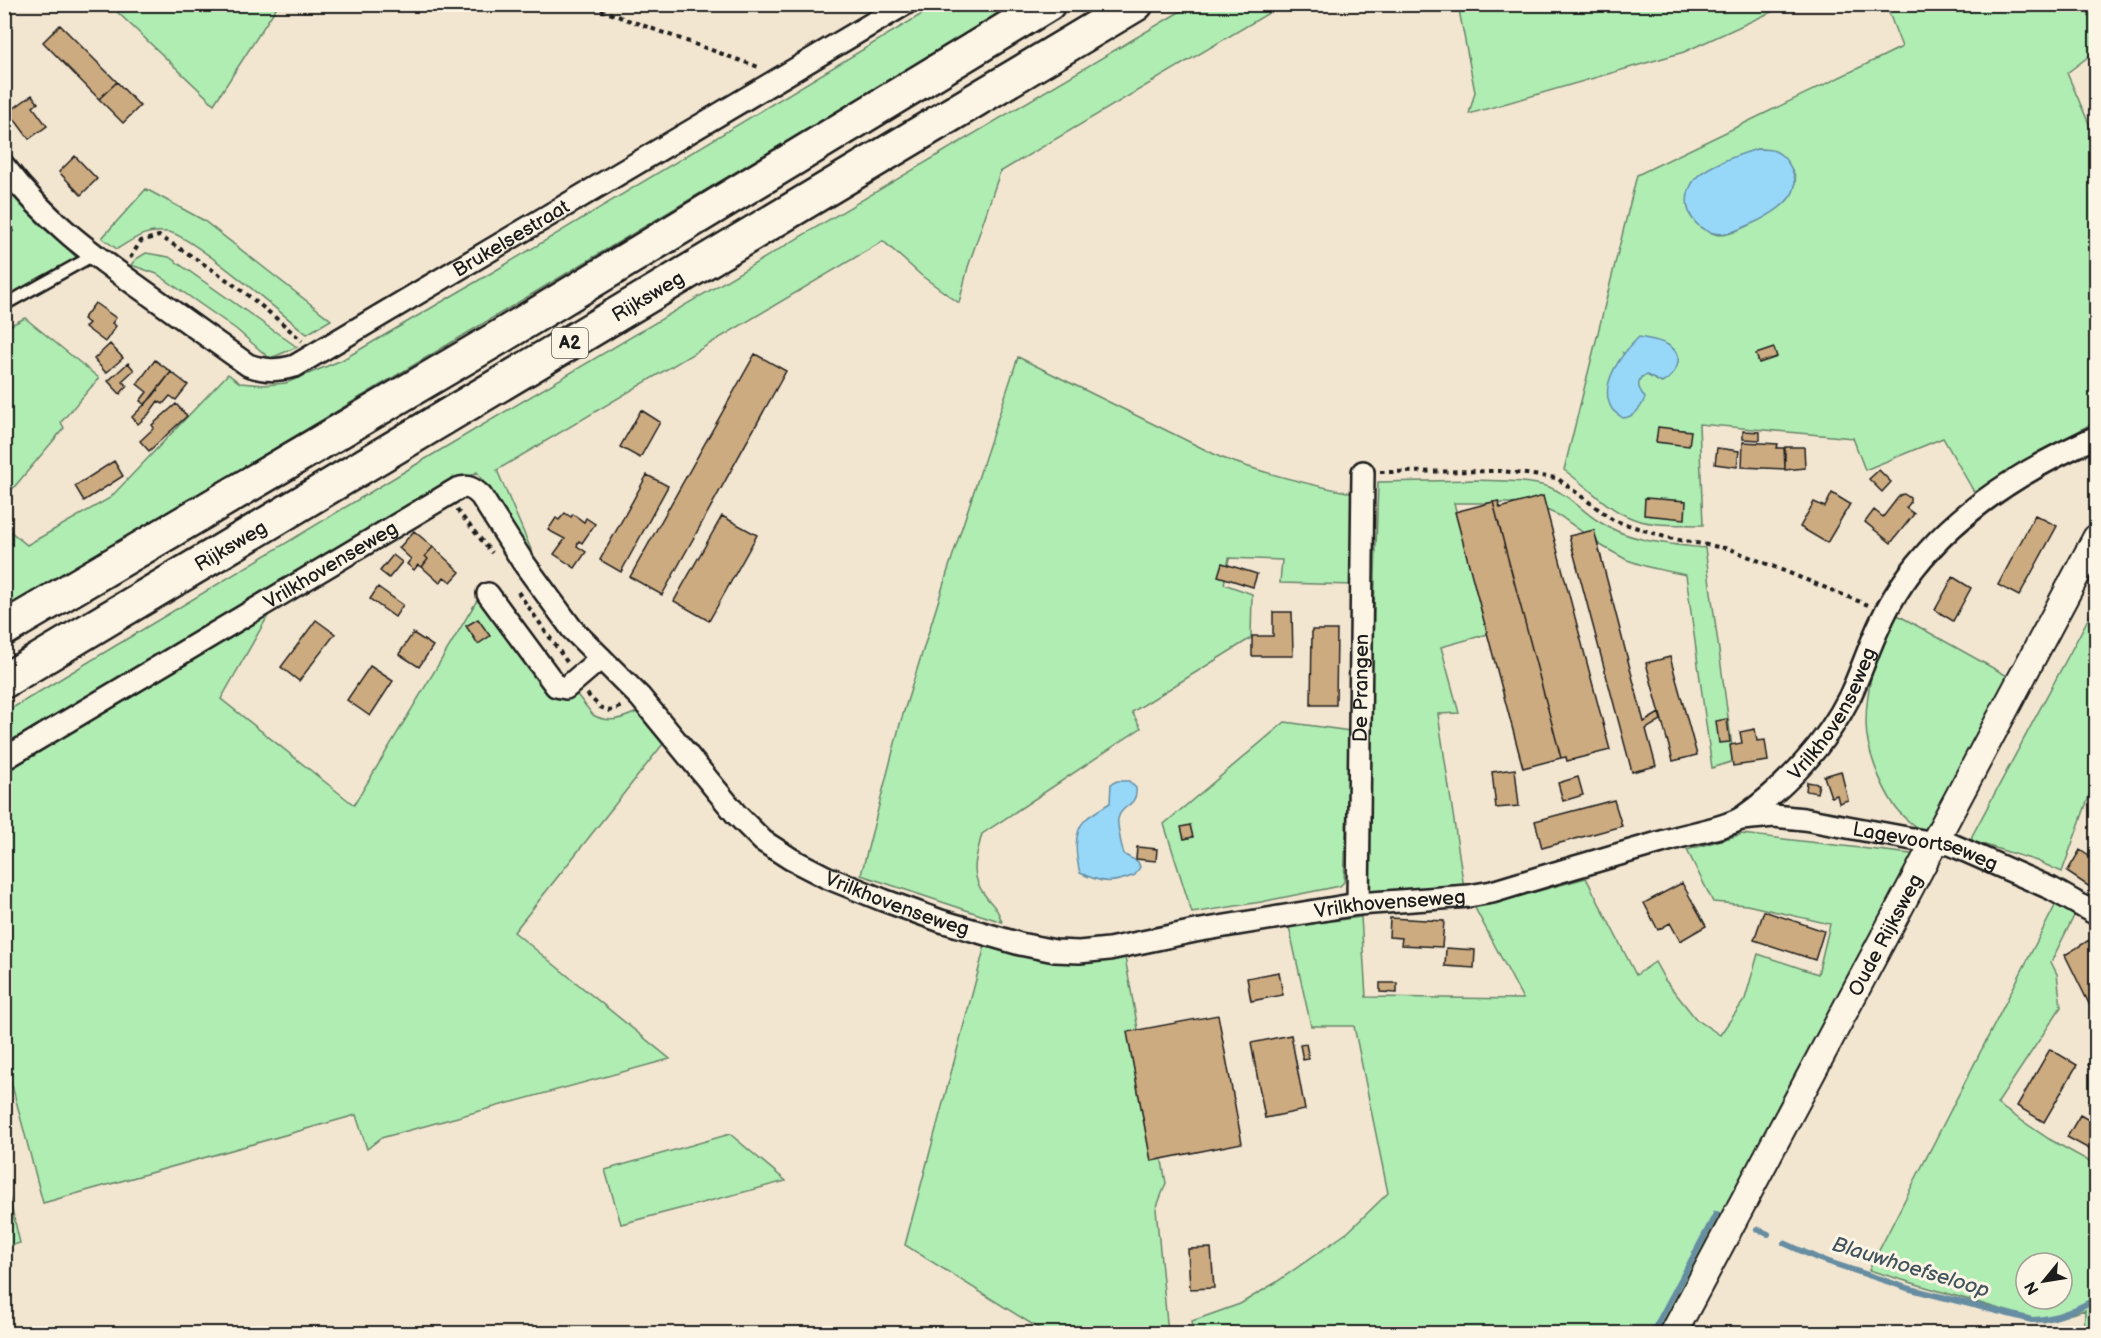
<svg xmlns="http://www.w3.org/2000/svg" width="2101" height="1338" font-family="'Balsamiq Sans',sans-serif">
  <rect width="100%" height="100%" fill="#f3e6d1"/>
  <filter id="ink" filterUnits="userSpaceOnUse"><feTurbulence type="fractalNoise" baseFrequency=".0167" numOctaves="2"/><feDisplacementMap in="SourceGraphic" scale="12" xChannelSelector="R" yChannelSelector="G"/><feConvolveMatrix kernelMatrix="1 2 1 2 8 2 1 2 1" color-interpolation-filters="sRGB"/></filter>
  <g filter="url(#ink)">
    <path fill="#b0edb3" stroke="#668468" stroke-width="1.5" fill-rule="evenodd" d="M110,5H278L214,104Z
      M937,5H1014L5,610V527L27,545L110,498L228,374L240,383L264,385L286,383L342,360L498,269Z
      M1191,5H1282L1000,172L968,267L959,303L922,276L883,241L497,470L539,568L477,472L5,747L4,713L422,461Z
      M1458,5V4L1787,5L1684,52L1469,114L1475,92Z
      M1886,5H2096V51L2067,73L2096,140V421L2039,454L1977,497L1943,438L1865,470L1853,438L1699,424L1703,525C1680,524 1650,527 1629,517C1605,507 1586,485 1564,470L1637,175L1902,47ZM1757,149C1768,149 1773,152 1781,159C1817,184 1776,210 1754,222C1743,227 1727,238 1715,234C1704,231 1696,224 1690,215L1700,174ZM1623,353L1662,383L1647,375L1641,377L1638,383V388Z
      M4,178L48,229L77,258L11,296L5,293Z
      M146,189L203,220L331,320L307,334C284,316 190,234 168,232C144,230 137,237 117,249L102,238Z
      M146,253L169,257L297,347L271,358L268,357L236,329L157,274L131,265L136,259Z
      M25,318L99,378L61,422L64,428L5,498V328Z
      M1018,357L1220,457C1265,474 1310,485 1357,494L1354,585L1280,583L1282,560L1229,558L1224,584L1252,594L1251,638L1132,712L1141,728L982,834C976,858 969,873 984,894C993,907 996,905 1002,922L861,875L900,724L948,570Z
      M1475,480C1498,481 1526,480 1549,487C1568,494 1581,510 1598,521C1630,542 1668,544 1705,548L1734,761L1712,768L1686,575L1648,567L1627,560L1602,546L1560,516L1535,505L1506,503H1454L1488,634L1441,647L1459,713L1438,714L1464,888L1365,897L1378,482Z
      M488,582L593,715C609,724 621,719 637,712L663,744L514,932L670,1059L381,1138L367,1149L356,1115L43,1203L5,1059L4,770L269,614L221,699L354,805Z
      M2096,604V788H2092L2062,872L2037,861L1972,841V836Z
      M1894,613L2011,678L1928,836C1916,827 1902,818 1894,805C1880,783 1866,750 1866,723C1866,687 1877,645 1894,613Z
      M1285,722L1350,731L1344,882L1340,886L1261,902L1192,913L1164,824Z
      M1742,834L1911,854L1915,861L1665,1333L1194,1334L1192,1321L1240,1304L1275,1283L1348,1232L1388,1193L1354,1026H1311L1289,927L1361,917L1366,997L1523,999L1474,906L1513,898L1586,878L1636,975L1655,962L1665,980L1696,1019L1720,1035L1745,999L1758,954L1818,974L1830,924L1747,905L1713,902L1687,850Z
      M2058,900L2077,910L2051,962L2057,974L2061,1007L1997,1104L2049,1139L2094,1164L2096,1163V1333H2084L2085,1310L2043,1322L1869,1270ZM2026,1263H2062V1299H2026Z
      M986,942L1045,961H1064L1124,952L1166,1183L1156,1209L1168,1333H1046L905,1245Z
      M730,1134L786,1181L621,1224L605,1170Z
      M5,1180L20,1243L5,1247H4Z"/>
    <path fill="#97d8f9" stroke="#668da1" stroke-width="1.5" d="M1757,149C1763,149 1769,149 1775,151C1788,157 1801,180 1792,194C1782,211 1753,224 1735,231C1701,244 1673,208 1695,179C1705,166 1741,154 1757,149Z
      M1639,337C1649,339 1660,340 1668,345C1687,356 1676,375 1662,383L1647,375L1641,377C1636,386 1640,390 1645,398C1641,408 1635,417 1623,418C1620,416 1614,412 1612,409C1597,385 1623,352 1639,337Z
      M1117,781H1129L1136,788C1138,807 1121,804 1118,819C1117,823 1122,853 1125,855C1130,858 1134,859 1138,862L1140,867L1135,875C1111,884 1104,884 1080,873C1076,857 1072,832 1086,819C1093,813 1102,808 1110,803L1111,784Z"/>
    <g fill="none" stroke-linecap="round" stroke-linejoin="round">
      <path stroke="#668da1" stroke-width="6" d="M1757,1229L1768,1234
        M1784,1243L1817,1258L1907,1288L2032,1320C2056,1320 2075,1310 2096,1299
        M1652,1334L1716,1214H1717"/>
    </g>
    <path fill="#cdab80" stroke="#1c1c1c" stroke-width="1.5" d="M60,25L117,82L99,99L43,42Z
      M117,82L140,106L123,123L99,99Z
      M32,95L38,103L33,107L47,126L29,139L9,112Z
      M75,156L97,179L81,195L59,172Z
      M8,218L14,231L4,235V219Z
      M95,303L116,318L112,323L116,326L105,342L85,327L89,323L83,319Z
      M110,344L123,358L106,373L94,359Z
      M1774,348L1777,357L1759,363L1756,354Z
      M755,354L786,371L662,595L630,577Z
      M155,360L171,372L145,405L140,401L147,392L137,384Z
      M128,363L134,370L122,381L127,386L120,394L108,381Z
      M171,372L188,385L176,400L170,396L163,404L158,401L148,415L138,424L132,417L153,396Z
      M176,404L187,416L149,451L140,441L154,428L152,425Z
      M641,410L660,422L640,458L620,447Z
      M1658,427L1691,431L1689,446L1656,442Z
      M1743,431L1760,432V440L1743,439Z
      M1743,442L1778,444L1777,448H1784L1785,469L1742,467Z
      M1785,447H1804L1805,468L1785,470Z
      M1717,448L1739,451L1737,467L1715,464Z
      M114,461L123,476L84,501L75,486Z
      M1879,470L1891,482L1882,492L1869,479Z
      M647,475L668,486L621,572L600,560Z
      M1832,493L1850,504L1827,543L1800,527L1814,502L1825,507Z
      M1904,494L1910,498V503L1906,508L1914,514L1891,543L1865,522L1874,510L1883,517L1900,495Z
      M1543,496L1610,750L1567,761L1566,757L1561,758L1493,502L1498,501L1500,508Z
      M1645,498L1686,501L1685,519L1644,515Z
      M1493,502L1561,758L1523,768L1455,512Z
      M565,513L571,517L573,514L584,522L586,518L595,524L582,543L579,541L577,546L586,552L575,568L554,554L565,539L548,530L556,518L559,520Z
      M2035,515L2057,526L2019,596L1998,585Z
      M722,516L757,535L709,621L674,601Z
      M1594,530L1644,722L1659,713L1661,720L1646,729L1656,766L1632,772L1569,536Z
      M414,531L433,547L425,556L428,559L422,567L418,565L414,570L407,564L411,559L399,548Z
      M433,547L460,572L451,582L444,577L440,583L422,567L428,559L425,556Z
      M393,555L402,562L389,578L380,571Z
      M1222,563L1257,574L1253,587L1218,576Z
      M1953,577L1971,588L1953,621L1935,610Z
      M378,587L403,605L395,617L370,599Z
      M1273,612H1292L1293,656H1252V636H1273Z
      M478,619L490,636L478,644L466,626Z
      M316,620L335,634L299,681L281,667Z
      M1312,630H1337L1336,705H1311Z
      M413,633L433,646L419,667L399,654Z
      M1670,657L1697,755L1673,761L1646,663Z
      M370,666L393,681L370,716L347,700Z
      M1727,719L1730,742L1719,743L1716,721Z
      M1755,729L1757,741L1765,740L1768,761L1733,766L1730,745L1742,743L1740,732Z
      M1515,769L1519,806L1496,808L1492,772Z
      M1841,771L1848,800L1839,803L1837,795L1831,797L1824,776Z
      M1578,777L1583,795L1563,801L1558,783Z
      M1807,782L1819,784L1817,793L1806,791Z
      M1614,800L1622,826L1542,848L1535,821Z
      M1190,825L1193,837L1184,839L1181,827Z
      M1137,847L1157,849L1156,861L1136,859Z
      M2080,850L2096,861V891L2067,872Z
      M1682,883L1706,926L1680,941L1670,923L1658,930L1644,903Z
      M1764,911L1824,931L1815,960L1754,940Z
      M1390,918L1444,921L1442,947L1401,945L1402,938L1389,937Z
      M2089,940L2096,954V1018L2065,955Z
      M1446,948L1475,950L1474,968L1445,966Z
      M1279,972L1283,995L1251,1001L1247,978Z
      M1380,983H1397V993L1380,992Z
      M1218,1015L1242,1143L1151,1161L1127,1032Z
      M1291,1035L1305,1110L1265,1118L1251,1043Z
      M1306,1044L1309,1059L1303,1060L1300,1045Z
      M2050,1049L2077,1065L2044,1122L2017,1106Z
      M2096,1055V1073L2088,1065Z
      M2096,1089V1108L2088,1103Z
      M2080,1115L2096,1124V1137L2089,1149L2067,1137Z
      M1211,1248L1214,1288L1190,1289L1188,1249Z"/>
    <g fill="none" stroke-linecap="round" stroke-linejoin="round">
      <g stroke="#1c1c1c" stroke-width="15">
        <path id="service" d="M4,305L85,260L91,252"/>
      </g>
      <g stroke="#1c1c1c" stroke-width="26">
        <g id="minor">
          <path id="s1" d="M4,166C46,221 92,254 147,293C181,317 214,341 248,365C265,371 277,371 295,366L905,4"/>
          <path d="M488,594L556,686L566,688L601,658"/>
          <path id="s2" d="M4,759L457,489C467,485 473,488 481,496L523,562L572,629L640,697L736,814L763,841L791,859L826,877L883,900L941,921L1020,944L1055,951L1079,952L1109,949L1195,931L1358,904L1469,896L1492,892C1554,873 1616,855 1679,837C1695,833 1731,826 1743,817C1787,786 1826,744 1850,696C1865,663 1875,628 1894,597C1940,521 2017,472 2096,437"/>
          <path id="s3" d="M1741,819L1774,816L1804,819L1934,843L1950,844L2052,889L2096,914"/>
          <path id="s4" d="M1358,904L1363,472"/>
        </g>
      </g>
      <g stroke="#1c1c1c" stroke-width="30">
        <g id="tertiary">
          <path id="s5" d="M1673,1334L2096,538"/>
        </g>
      </g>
      <g stroke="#1c1c1c" stroke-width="38">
        <g id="motorway">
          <path d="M4,629L498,338L1048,4"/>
          <path id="s6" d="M4,681L1136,4"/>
        </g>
      </g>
      <path stroke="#1c1c1c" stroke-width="4" stroke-dasharray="4.5 4.5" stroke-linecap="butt" d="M584,4L761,68
        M130,258L141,241L159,236C213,268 255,298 302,341
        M1380,472L1502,471L1557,478L1613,520L1668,538L1730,549L1868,605
        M457,510L492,553
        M518,592L567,662
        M587,694L600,707L610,711L623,706"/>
      <use href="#service" stroke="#fcf5e5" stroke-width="10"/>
      <use href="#minor" stroke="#fcf5e5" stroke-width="21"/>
      <use href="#tertiary" stroke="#fcf5e5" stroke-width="26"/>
      <use href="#motorway" stroke="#fcf5e5" stroke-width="33"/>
    </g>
  </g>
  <g text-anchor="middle" stroke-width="6" stroke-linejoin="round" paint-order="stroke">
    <rect fill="#fcf5e5" stroke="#5f5d58" stroke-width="1.5" x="552" y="328" width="36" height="30" rx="4.5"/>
    <g font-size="18" font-weight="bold" fill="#1c1c1c">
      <text x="570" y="349">A2</text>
    </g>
    <g font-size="20" fill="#1c1c1c" stroke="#fcf5e5">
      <text dy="7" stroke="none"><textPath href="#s1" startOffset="615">Brukelsestraat</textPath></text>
      <text dy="7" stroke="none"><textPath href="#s6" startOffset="750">Rijksweg</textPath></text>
      <text dy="7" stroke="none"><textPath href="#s6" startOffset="264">Rijksweg</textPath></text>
      <text dy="7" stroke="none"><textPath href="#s2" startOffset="380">Vrilkhovenseweg</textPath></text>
      <text dy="7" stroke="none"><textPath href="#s4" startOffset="216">De Prangen</textPath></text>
      <text dy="7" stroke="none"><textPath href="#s2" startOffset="2158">Vrilkhovenseweg</textPath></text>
      <text dy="7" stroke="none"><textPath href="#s3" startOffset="188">Lagevoortseweg</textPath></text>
      <text dy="7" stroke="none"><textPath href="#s2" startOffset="1150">Vrilkhovenseweg</textPath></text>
      <text dy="7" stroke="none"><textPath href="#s2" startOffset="1654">Vrilkhovenseweg</textPath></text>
      <text dy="7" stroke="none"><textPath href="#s5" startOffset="452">Oude Rijksweg</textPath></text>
    </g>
    <g font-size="21" font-style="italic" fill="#41545e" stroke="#fcf5e5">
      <text transform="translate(1911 1267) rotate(17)" y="7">Blauwhoefseloop</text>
    </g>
  </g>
  <rect width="2101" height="1338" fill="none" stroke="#fcf5e5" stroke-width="24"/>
  <rect x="12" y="12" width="2077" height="1314" fill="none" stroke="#1c1c1c" stroke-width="2" filter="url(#ink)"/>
  <g transform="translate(2044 1281) rotate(240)"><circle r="28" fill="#fcf5e5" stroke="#a29e95" stroke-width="1.5"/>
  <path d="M0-4.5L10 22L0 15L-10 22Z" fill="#1c1c1c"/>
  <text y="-9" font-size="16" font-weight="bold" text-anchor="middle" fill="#1c1c1c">N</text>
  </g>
</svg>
